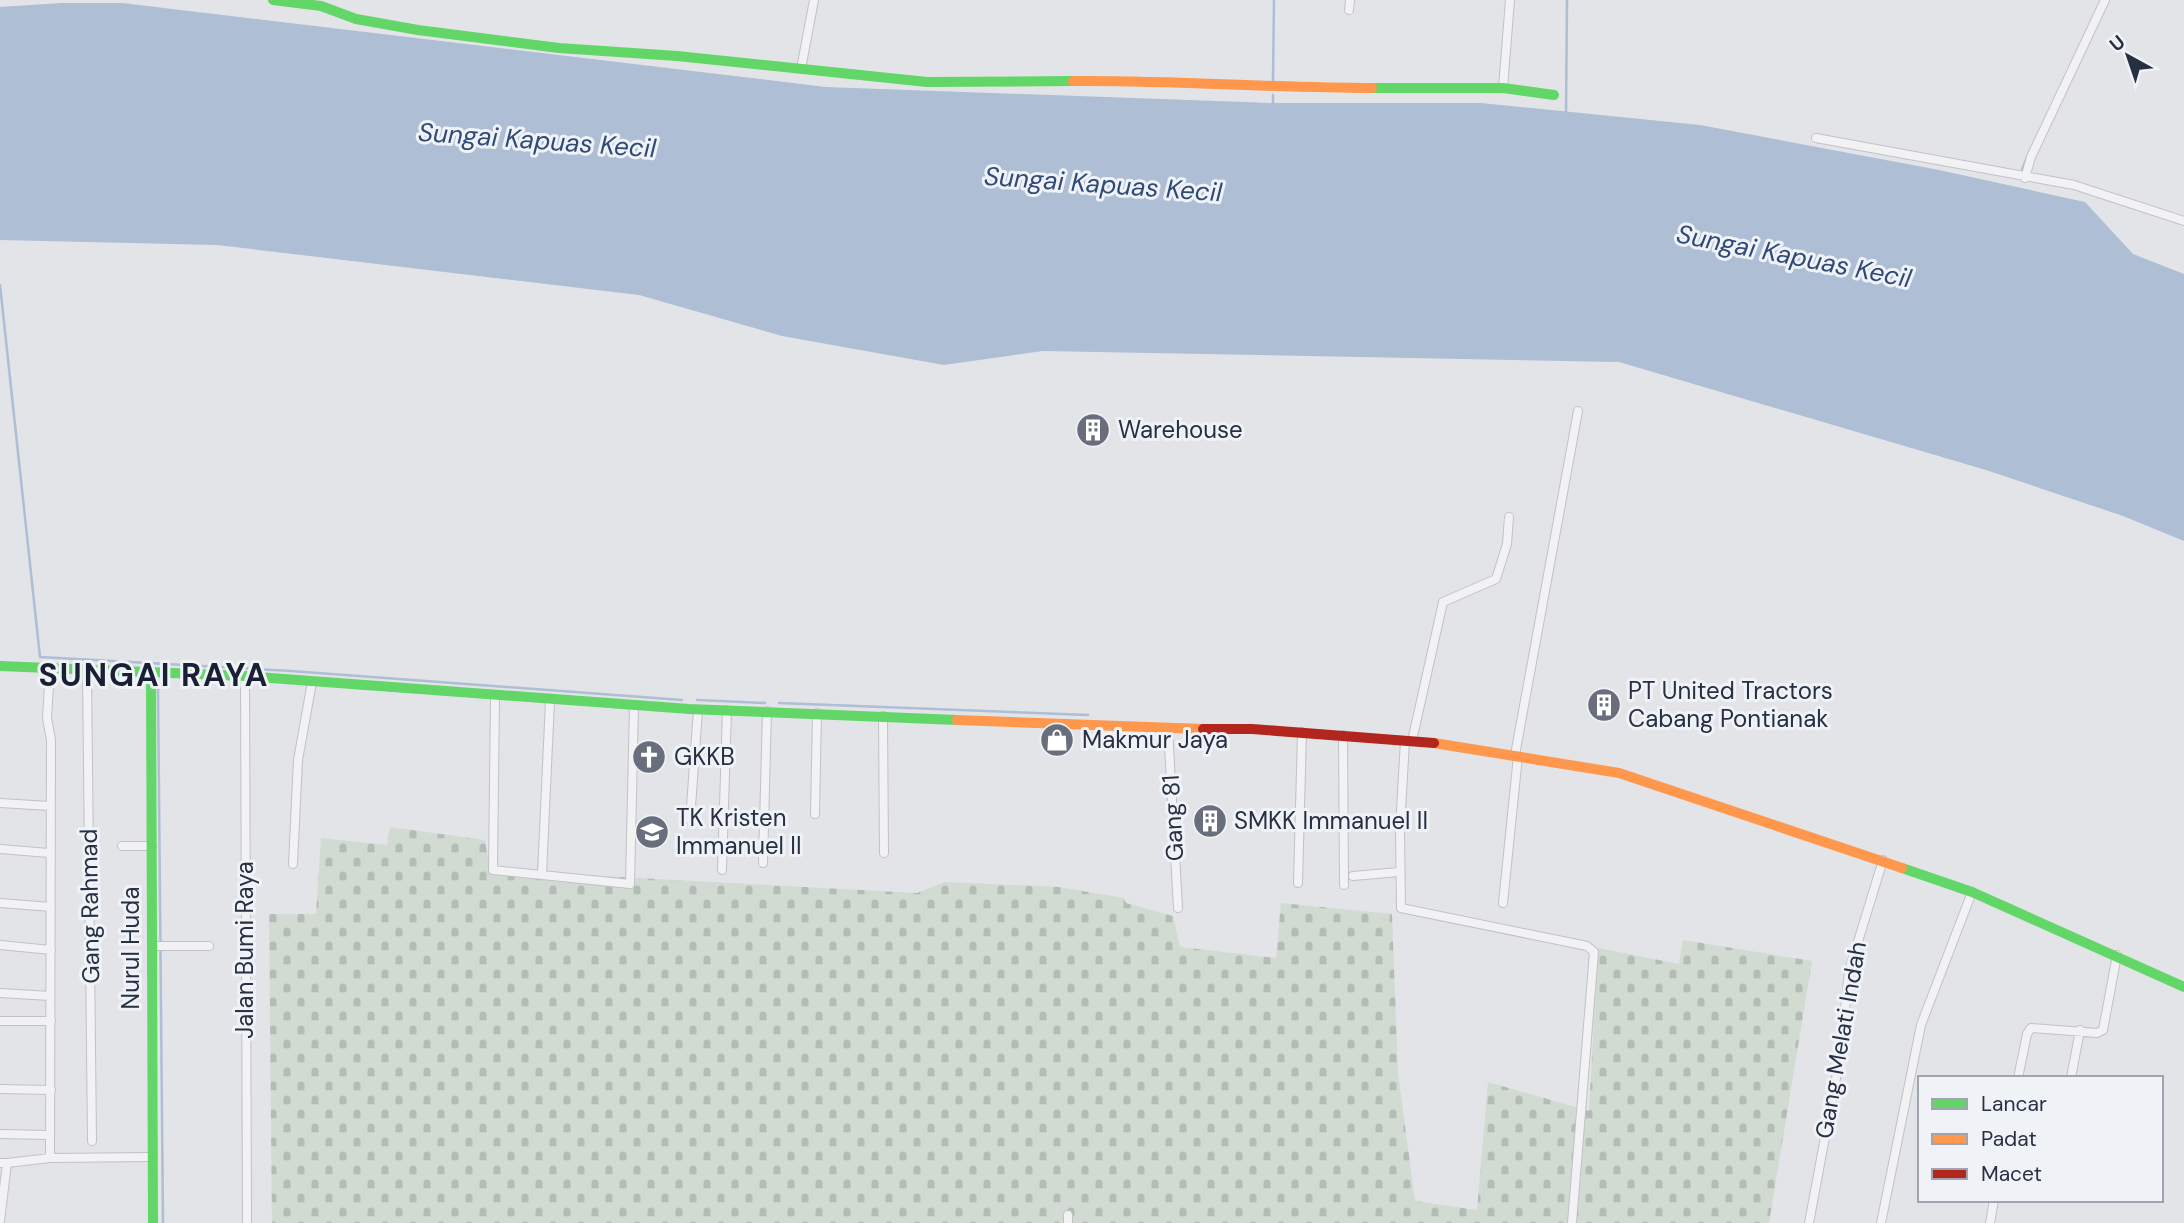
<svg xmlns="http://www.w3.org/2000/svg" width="2184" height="1223" font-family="'DM Sans',sans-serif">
  <defs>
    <pattern id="cemetery-stones" width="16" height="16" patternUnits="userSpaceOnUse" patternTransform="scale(1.75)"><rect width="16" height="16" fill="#d2dbd2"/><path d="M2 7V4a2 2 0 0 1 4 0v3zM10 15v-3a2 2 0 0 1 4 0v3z" fill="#b4bcb6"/></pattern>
  </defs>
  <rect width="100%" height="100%" fill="#e2e4e8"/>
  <path fill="url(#cemetery-stones)" d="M390,827L485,840L490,870L917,893L945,882L1059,887L1124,898L1126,903L1173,916L1180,947L1276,958L1281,903L1392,914L1398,1073L1415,1201L1477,1210L1488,1082L1589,1111L1598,948L1679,964L1683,940L1812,961L1769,1223H272L269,914H316L321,838L387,845Z"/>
  <path fill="#aebed4" d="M61,3H122L826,87L1271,103H1481L1700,125L1939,170L2085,202L2133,254L2184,274V541L2123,516L1986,470L1619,362L1043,351L944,365L782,336L639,295L217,245L0,240V7Z"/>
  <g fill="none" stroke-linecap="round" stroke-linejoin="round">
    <path stroke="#aebed4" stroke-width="2.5" d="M1273,81L1274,0
      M1273,105V95
      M1566,113L1567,0
      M2022,170L2027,157
      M0,285L40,657L291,671L682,700
      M158,686L163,1223
      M697,700L765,703
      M779,703L1088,715"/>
    <g stroke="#c0c2c6" stroke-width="10">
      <path id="street" d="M1349,10L1350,0
        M801,69L814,0
        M1503,88L1510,0
        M1816,138L2074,185L2184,221
        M2025,178L2031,157L2105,0
        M50,669L47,718L51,740L50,1158
        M87,671L92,1141
        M245,676L247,1223
        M495,697L493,870L630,884L634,705
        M883,716L884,853
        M1168,729L1178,908
        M1343,735L1344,885
        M1405,741L1400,828L1401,908L1587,946L1594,952L1572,1223
        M1412,741L1443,602L1496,579L1507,544L1509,517
        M1515,755L1578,411
        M0,803L50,806
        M815,814L817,713
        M690,820L698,710
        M122,846H152
        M0,849L49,853
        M763,863L767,711
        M293,864L298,760L312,682
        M722,870L727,710
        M542,874L550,701
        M1353,876L1399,872
        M1298,883L1302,732
        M0,903L51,907
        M1503,903L1518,756
        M0,945L51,950
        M152,946H209
        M0,993L50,996
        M0,1021H51
        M2018,1078L2027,1034L2031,1028L2097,1033L2103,1030L2117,955
        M2071,1078L2080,1030
        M0,1089L51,1090
        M0,1134L50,1135
        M0,1163H7L0,1221
        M7,1163L50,1158L153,1157
        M1068,1223V1215
        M1809,1223L1840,1057L1849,971L1883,860
        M1881,1223L1921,1025L1972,892
        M1990,1223L1994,1200"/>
    </g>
    <use href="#street" stroke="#f2f2f4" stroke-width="8"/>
    <path stroke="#63d668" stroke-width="10" d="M273,0L321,6L356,19L418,30L559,48L677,56L927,82L1073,81
      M1372,88H1503L1554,95
      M0,666L245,676L689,709L957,720
      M151,672L153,1223
      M1902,868L1972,892L2184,987"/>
    <path stroke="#ff974d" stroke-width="10" d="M1073,81C1173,80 1272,88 1372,88
      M957,720L1203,729
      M1434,743L1619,773L1902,868"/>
    <path stroke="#b3261e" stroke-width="10" d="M1203,729H1252L1434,743"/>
  </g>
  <defs>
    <g id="building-disc" transform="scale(1.75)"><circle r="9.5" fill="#686e7c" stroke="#eff2f7"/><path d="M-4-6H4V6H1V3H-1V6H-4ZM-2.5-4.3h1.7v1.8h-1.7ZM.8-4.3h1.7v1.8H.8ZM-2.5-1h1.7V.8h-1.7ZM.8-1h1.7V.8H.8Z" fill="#fff"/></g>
    <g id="shop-disc" transform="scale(1.75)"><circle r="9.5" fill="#686e7c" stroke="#eff2f7"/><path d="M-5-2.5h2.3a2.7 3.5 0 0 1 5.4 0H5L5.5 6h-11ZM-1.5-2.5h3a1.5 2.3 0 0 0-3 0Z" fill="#fff"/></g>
    <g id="church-disc" transform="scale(1.75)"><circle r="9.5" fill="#686e7c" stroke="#eff2f7"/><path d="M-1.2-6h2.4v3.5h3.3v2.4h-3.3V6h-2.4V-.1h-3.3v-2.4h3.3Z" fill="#fff"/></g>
    <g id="school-disc" transform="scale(1.75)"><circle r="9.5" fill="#686e7c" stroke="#eff2f7"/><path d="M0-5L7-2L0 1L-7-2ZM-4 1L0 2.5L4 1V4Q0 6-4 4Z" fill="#fff"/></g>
  </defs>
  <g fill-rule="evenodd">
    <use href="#building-disc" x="1093" y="430"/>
    <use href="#building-disc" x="1604" y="705"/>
    <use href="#shop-disc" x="1057" y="740"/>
    <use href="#church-disc" x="649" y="757"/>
    <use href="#building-disc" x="1210" y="821"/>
    <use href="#school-disc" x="652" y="832"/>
  </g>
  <g text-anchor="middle" stroke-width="6" stroke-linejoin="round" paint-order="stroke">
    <g font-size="24" fill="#272f42" stroke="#eff2f7" text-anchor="start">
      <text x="1118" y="438">Warehouse</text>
      <text x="1628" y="699">PT United Tractors<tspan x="1628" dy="28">Cabang Pontianak</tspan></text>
      <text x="1082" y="748">Makmur Jaya</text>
      <text x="674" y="765">GKKB</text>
      <text x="676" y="826">TK Kristen<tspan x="676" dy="28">Immanuel II</tspan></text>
      <text x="1234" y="829">SMKK Immanuel II</text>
    </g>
    <g font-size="24" fill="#272f42" stroke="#eff2f7">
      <text transform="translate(1173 818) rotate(-93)" y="8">Gang 81</text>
      <text transform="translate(90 906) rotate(-91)" y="8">Gang Rahmad</text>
      <text transform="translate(131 948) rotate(-90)" y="8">Nurul Huda</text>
      <text transform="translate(245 950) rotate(-90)" y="8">Jalan Bumi Raya</text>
      <text transform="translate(1841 1040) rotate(-80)" y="8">Gang Melati Indah</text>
    </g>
    <g font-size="26" font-style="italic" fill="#2f4a78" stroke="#eff2f7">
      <text transform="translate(537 140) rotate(4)" y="9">Sungai Kapuas Kecil</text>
      <text transform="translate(1103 184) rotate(4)" y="9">Sungai Kapuas Kecil</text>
      <text transform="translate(1794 256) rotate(11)" y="9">Sungai Kapuas Kecil</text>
    </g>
    <g font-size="32" font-weight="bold" letter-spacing="2" fill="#1a2033" stroke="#eff2f7">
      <text x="154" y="686">SUNGAI RAYA</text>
    </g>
  </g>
  <rect x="1918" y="1076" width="245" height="126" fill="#eff2f7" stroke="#9fa4af" stroke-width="2"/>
  <rect x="1932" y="1099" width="35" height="10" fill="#63d668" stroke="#9fa4af" stroke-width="2"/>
  <text x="1981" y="1111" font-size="21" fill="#272f42">Lancar</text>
  <rect x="1932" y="1134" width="35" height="10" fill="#ff974d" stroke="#9fa4af" stroke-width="2"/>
  <text x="1981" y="1146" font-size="21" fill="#272f42">Padat</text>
  <rect x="1932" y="1169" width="35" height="10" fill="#b3261e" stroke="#9fa4af" stroke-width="2"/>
  <text x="1981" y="1181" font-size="21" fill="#272f42">Macet</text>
  <g transform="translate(2128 56) rotate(320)" stroke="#eff2f7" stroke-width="5" paint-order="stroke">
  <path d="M0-5L12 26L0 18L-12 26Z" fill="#272f42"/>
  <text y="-10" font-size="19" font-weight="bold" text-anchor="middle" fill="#272f42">U</text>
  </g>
</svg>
